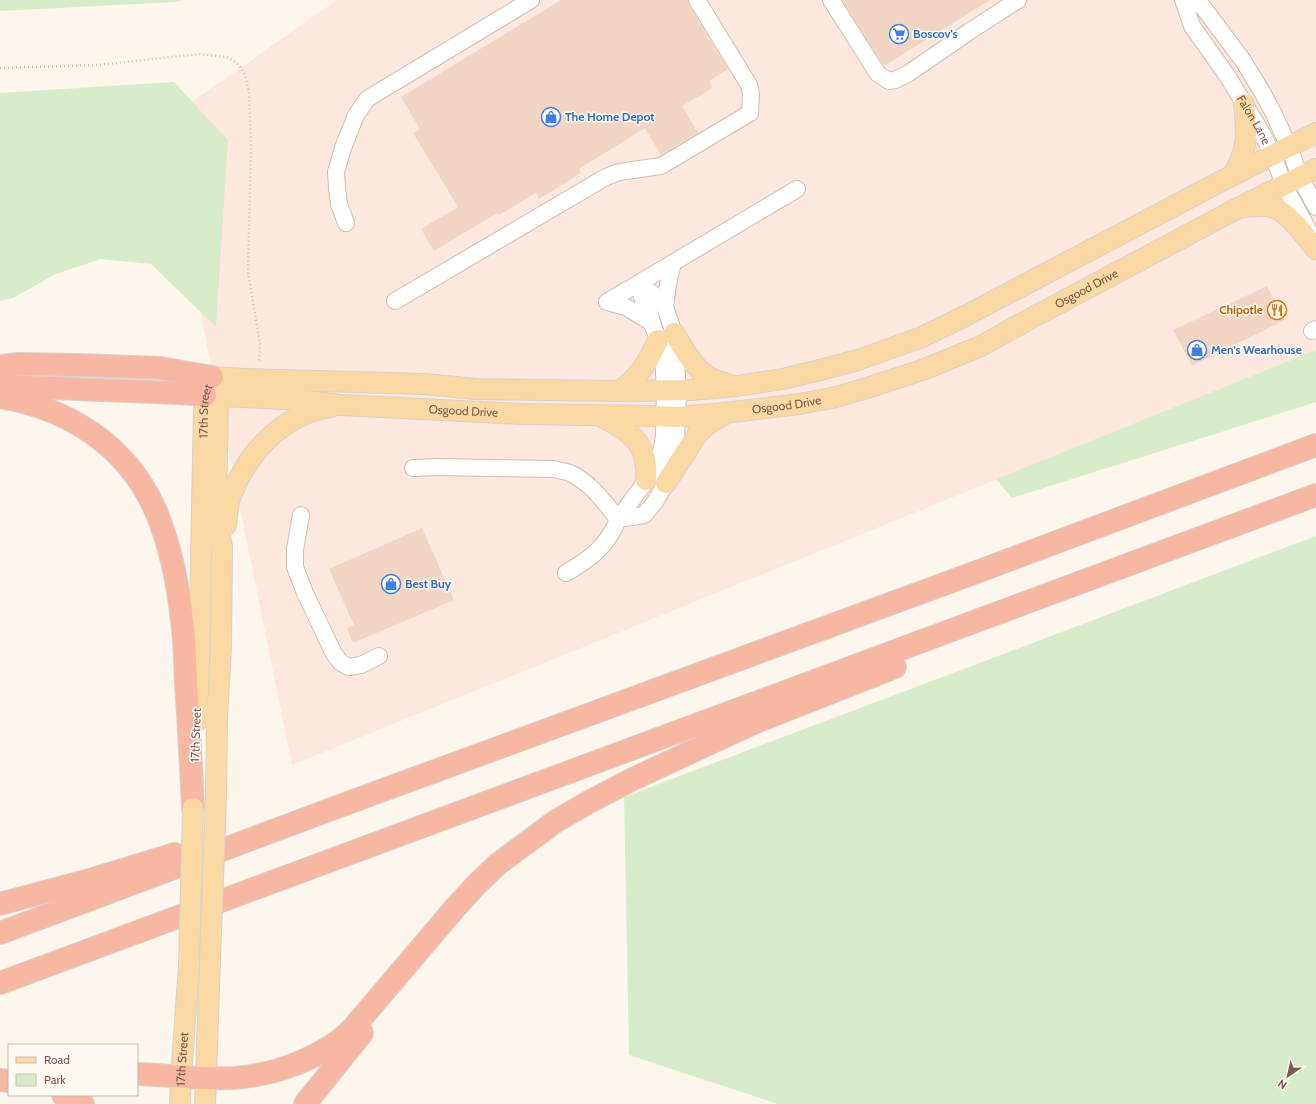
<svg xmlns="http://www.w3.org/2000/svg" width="1316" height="1104" font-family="Cabin,sans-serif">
  <rect width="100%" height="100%" fill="#fdf6ec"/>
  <path fill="#fde8e0" d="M337,0H1316V350L292,765L162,123Z"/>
  <path fill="#d8ecc9" d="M0,0H182L176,2L0,11Z
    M174,82L228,140L216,327L151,264L101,259L56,274L13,298L0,301V93Z
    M1316,350V402L1012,498L996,479Z
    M1316,536V1104H778L629,1055L624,797Z"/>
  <path fill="#f3d5c3" d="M561,0H688L689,5L728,69L709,81L713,88L682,106L698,133L661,155L645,128L579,169L581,173L539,199L536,193L499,215L497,213L434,251L421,229L458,207L413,133L420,129L401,97Z
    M842,0H990L884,66Z
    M1267,286L1285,320L1192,366L1173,330Z
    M422,528L454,600L353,643L347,628L354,625L329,569Z"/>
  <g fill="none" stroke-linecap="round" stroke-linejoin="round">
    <g stroke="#d1beb0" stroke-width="18">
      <g id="minor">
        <path d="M831,0L878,74L889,81L895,80L909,73L970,31L1018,0"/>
        <path id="s1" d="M1183,0L1192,26L1228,77L1259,128L1273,155L1284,185L1311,235"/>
        <path d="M1192,0L1203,7L1244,62L1262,92L1273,112L1289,147L1300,177L1316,207"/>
        <path d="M346,223L339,204L337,188L336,172L343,148L356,115L367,99L531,0"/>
        <path d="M395,301L606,177L619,172L661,166L750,113L751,94L749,85L697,0"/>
        <path d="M607,302L797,189"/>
        <path d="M607,302L626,307L652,323"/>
        <path d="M665,307L668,284L673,263"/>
        <path d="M1312,331L1316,329"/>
        <path d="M413,468L437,467L554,469C559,471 565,471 570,473C591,483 604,502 618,519C608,546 590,559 566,573"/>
        <path d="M301,515L295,549V567L305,593L334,654L341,663L349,667L361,665L379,656"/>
        <path d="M618,519L644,515L655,502L666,483L676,437L678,391L674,333L665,307L653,294L638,284"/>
        <path d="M618,519L655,469L660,456L664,437L665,391L663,354L652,323L649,309L643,300L638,284"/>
      </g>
    </g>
    <g stroke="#dad1cd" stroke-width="22">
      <g id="major">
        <path d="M1233,175C1249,147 1247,134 1244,104"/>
        <path d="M1244,207C1251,207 1260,205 1267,206C1286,208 1304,235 1316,249"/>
        <path d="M674,333C685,350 695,373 716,380C720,382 726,383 731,385"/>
        <path d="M212,377L245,379L425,384L475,389L619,391L691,390L737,386L783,379L824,369L858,360L922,337L967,315L1233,175L1316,133"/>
        <path d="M214,384L218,396L216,514L222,547L221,647L217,719L216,797"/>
        <path d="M619,391C639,378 648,362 658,340"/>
        <path id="s2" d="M205,395L300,400L341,405L522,414L652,416L678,417L725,413L799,404L832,398L867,388L925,369L981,346L1026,321L1240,207L1316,169"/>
        <path d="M602,417C631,432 649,444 646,480"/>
        <path d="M666,483L698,433L708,424L725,414"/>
        <path d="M226,525C227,518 227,510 229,503C230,495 235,487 238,480C256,444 290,412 331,407"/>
        <path id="s3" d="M197,721L199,660L204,408L205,395L210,382"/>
        <path id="s4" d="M180,1104L181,1077L189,965"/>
        <path d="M205,1104L210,960"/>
      </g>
    </g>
    <g stroke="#dad1cd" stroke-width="24">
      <path id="highway" d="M0,366L19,364L79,365L160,368L212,377
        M0,386L178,393L205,395
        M0,397C68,408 126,445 155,509C170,544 178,583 182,621C185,642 185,663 186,684C189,725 191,767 193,808
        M0,904L93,879L175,854
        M0,933L337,807L955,580L1316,445
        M0,983L1316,495
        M137,1074C169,1075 202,1080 234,1078C270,1075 304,1064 334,1044C341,1040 347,1034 353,1028L455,908L476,885L498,864L556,821L589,802L635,778L751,724L895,667
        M0,1080L9,1081
        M63,1095L83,1104
        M305,1104L362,1033"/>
    </g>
    <path stroke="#d9b8a5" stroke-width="2.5" stroke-dasharray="1 3" stroke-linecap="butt" d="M0,68L98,65L199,54L227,57L237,63L245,74L249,93L251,146L248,272L260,344L259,363"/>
    <use href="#minor" stroke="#fff" stroke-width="16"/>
    <use href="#major" stroke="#fbd9a5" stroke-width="20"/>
    <use href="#highway" stroke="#f7b7a3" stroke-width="22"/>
    <g stroke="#dad1cd" stroke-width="22" stroke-linecap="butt">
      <path id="major-bridge" d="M210,960L216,797
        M189,965L193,808"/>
    </g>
    <use href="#major-bridge" stroke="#fbd9a5" stroke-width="20"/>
  </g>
  <defs>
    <g id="supermarket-ring" transform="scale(1)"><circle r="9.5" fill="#fffaf3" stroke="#3f7fe0" stroke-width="1.5"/><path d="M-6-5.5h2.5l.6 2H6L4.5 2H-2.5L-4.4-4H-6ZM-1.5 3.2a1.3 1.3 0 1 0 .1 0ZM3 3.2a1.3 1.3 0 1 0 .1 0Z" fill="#3f7fe0"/></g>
    <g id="shop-ring" transform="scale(1)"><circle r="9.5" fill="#fffaf3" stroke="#3f7fe0" stroke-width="1.5"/><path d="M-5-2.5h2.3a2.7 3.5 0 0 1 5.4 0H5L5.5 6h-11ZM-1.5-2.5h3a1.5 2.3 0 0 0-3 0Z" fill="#3f7fe0"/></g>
    <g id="restaurant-ring" transform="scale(1)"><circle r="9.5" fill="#fffaf3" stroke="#e8710a" stroke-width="1.5"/><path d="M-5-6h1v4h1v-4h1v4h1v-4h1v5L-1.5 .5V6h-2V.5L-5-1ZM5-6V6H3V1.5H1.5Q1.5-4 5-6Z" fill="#e8710a"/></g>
  </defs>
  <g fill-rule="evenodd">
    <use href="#supermarket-ring" x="899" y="34"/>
    <use href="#shop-ring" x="551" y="117"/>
    <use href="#restaurant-ring" x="1277" y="310"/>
    <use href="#shop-ring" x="1197" y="350"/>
    <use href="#shop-ring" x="391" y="584"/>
  </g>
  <g text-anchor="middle" stroke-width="3" stroke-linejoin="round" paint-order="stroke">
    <g font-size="12" font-weight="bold" fill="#366cbe" stroke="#fffaf3" text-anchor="start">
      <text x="913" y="38">Boscov's</text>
      <text x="565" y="121">The Home Depot</text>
      <text x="1211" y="354">Men's Wearhouse</text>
      <text x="405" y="588">Best Buy</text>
    </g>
    <g font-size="12" fill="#7a5c4d" stroke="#fffaf3">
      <text dy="4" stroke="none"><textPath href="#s1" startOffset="140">Falon Lane</textPath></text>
      <text dy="4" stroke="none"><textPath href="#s2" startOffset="907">Osgood Drive</textPath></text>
      <text dy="4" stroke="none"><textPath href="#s2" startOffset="583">Osgood Drive</textPath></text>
      <text dy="4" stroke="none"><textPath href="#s2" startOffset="259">Osgood Drive</textPath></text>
      <text dy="4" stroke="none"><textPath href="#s3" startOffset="310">17th Street</textPath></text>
      <text transform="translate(196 735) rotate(-88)" y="4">17th Street</text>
      <text dy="4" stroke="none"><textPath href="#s4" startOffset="45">17th Street</textPath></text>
    </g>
    <g font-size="12" font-weight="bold" fill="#c56008" stroke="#fffaf3" text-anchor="end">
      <text x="1263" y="314">Chipotle</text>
    </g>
  </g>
  <rect x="8" y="1044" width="130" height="52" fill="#fffaf3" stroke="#cabbb1"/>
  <rect x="16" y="1057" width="20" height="6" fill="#fbd9a5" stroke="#cabbb1"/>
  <text x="44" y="1064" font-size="12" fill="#7a5c4d">Road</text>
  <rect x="16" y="1074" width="20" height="12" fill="#d8ecc9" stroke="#cabbb1"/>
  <text x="44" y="1084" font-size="12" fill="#7a5c4d">Park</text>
  <g transform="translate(1288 1076) rotate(214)" stroke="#fffaf3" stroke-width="3" paint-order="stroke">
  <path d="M0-3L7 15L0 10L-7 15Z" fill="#7a5c4d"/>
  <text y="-6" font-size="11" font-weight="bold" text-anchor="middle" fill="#7a5c4d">N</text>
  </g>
</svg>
